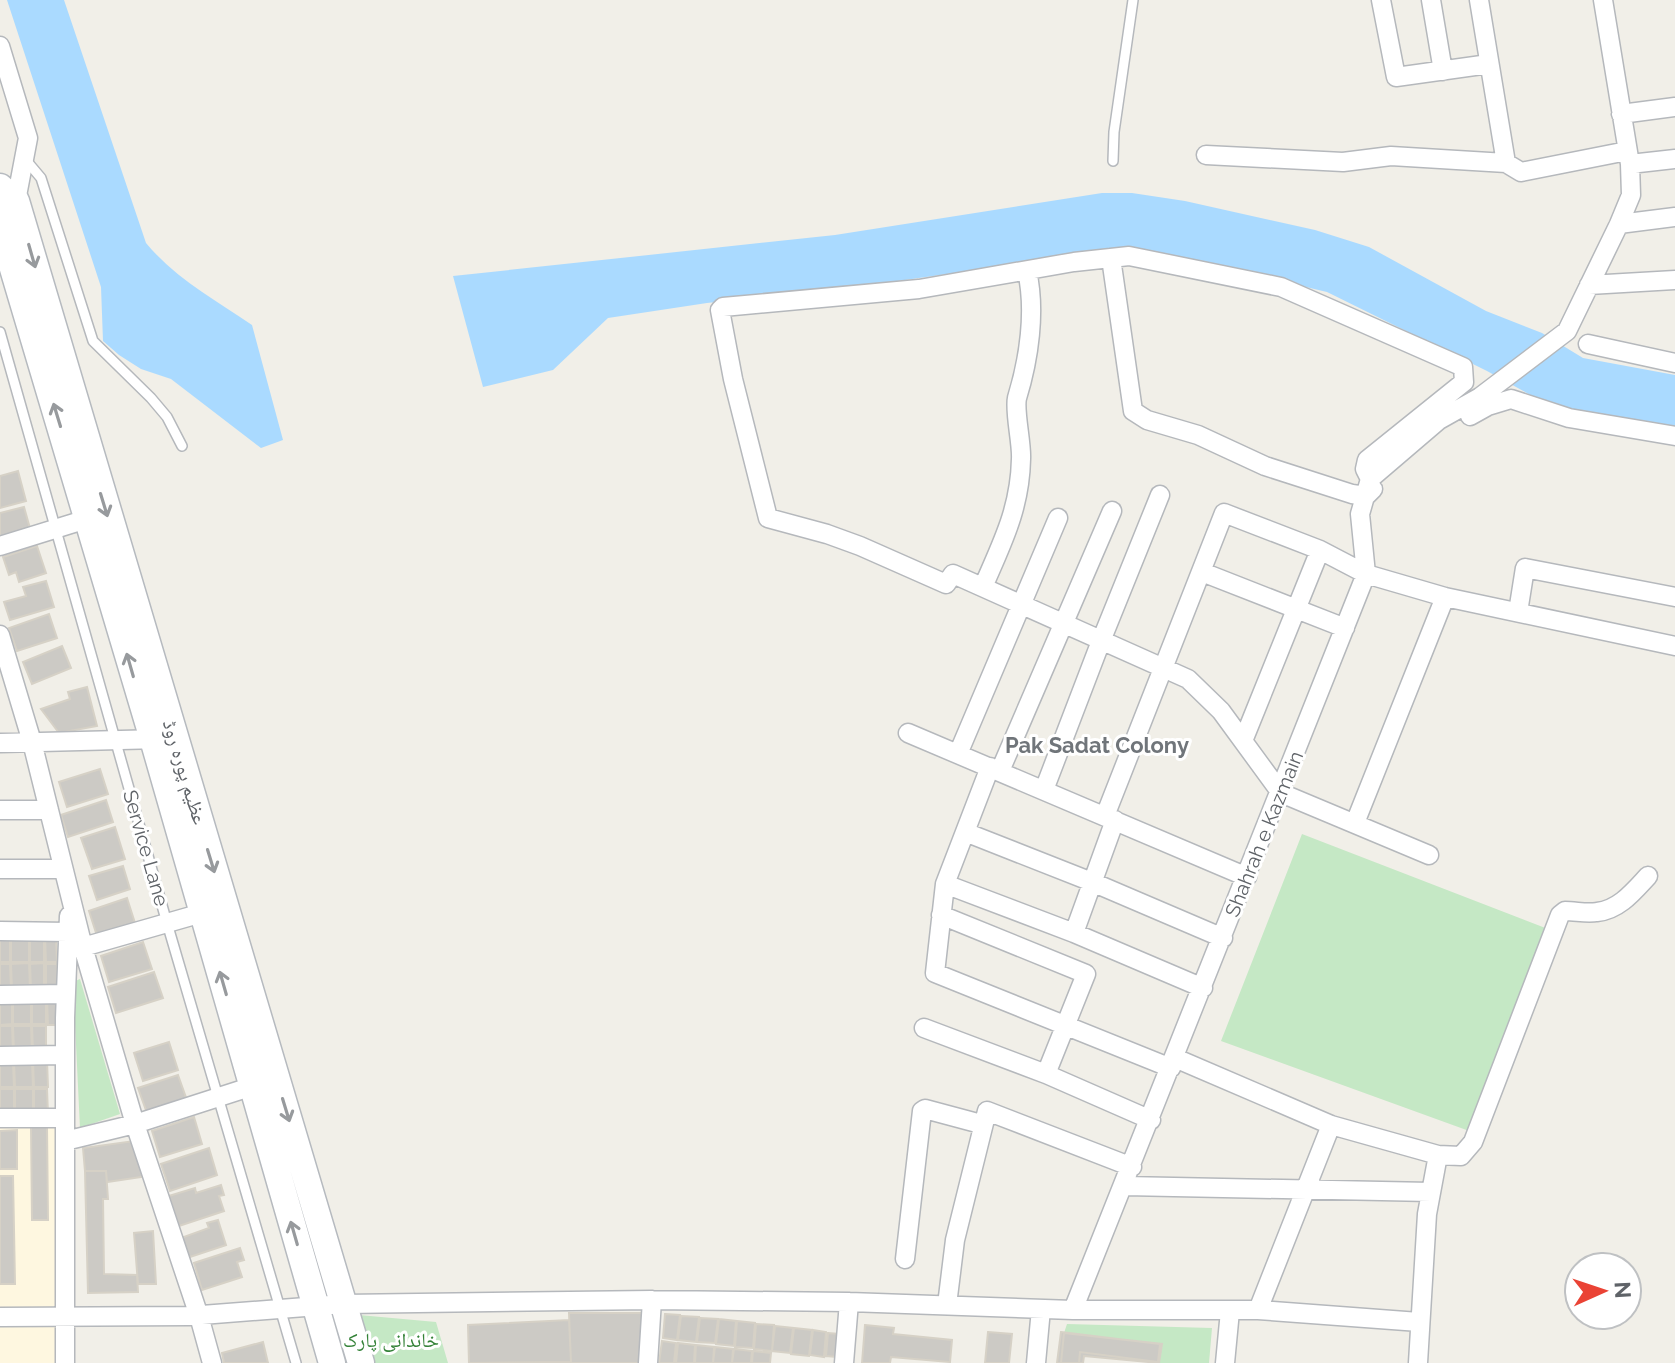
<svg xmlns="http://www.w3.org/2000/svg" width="1675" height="1363" font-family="Raleway,'Noto Naskh Arabic',sans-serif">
  <rect width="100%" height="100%" fill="#f1efe8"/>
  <path fill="#fef7e0" d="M59,1122L56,1363H0V1123Z"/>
  <path fill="#c5e8c5" d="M1302,834L1548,929L1472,1132L1221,1041Z
    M80,979L120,1114L80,1128L73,982Z
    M359,1315L436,1322L448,1363H373Z
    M1067,1324L1212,1328L1209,1363H1159L1161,1344L1064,1333Z"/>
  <path fill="#aadaff" d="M7,0H64L146,243C176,279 214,299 252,325L283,440L261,448L171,379L141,369L119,355L103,341L101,287Z
    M1102,193H1132L1185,201L1315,230L1369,247L1486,311L1542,333L1583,358L1675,375V428L1572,410L1536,398L1487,371L1327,292L1191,260L996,267L863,286L707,303L608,318L553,370L483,387L453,276L835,235Z"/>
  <path fill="#cccac5" stroke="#d6d1c6" stroke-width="2" d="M18,471L26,501L0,508V476Z
    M24,507L31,532L0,540V513Z
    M37,546L46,573L19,582L16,572L9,575L3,557Z
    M46,581L54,607L10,620L4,602L26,596L23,587Z
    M49,614L57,638L17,651L9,628Z
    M62,646L71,668L32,684L23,662Z
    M87,687L97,726L59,733L41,709L70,699L68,692Z
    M100,769L108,794L67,807L59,782Z
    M106,800L113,822L68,837L61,815Z
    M115,827L125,859L92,869L81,838Z
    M123,866L130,889L97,900L89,876Z
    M127,898L135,923L97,936L89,911Z
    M30,936H44V962H30Z
    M56,936L57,962H46L45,937Z
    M11,937H29V962H11Z
    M0,938H10V962H0Z
    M143,942L152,969L109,982L101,956Z
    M29,963L30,989L12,990L11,964Z
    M44,963V989H31L30,964Z
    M0,964H10L11,989H0Z
    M46,964H57V987H46Z
    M154,972L163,998L116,1013L108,987Z
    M46,998V1024H32V999Z
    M13,999H31V1024H13Z
    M47,999H59V1025H48Z
    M0,1000H12V1024L0,1025Z
    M0,1026H12L13,1051H0Z
    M13,1026H31L32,1051L14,1052Z
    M32,1026H46V1051H33Z
    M169,1042L178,1070L143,1081L134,1053Z
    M33,1061H47L48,1087H34Z
    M14,1062H32L33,1087H15Z
    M0,1063H13L14,1087H0Z
    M178,1075L188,1103L148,1116L138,1088Z
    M0,1089H14V1114H0Z
    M15,1089H33V1114L15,1115Z
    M34,1089H47L48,1114H34Z
    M194,1117L202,1144L160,1157L152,1131Z
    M31,1127H47L48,1220H32Z
    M17,1130V1169H0V1131Z
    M134,1141L148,1176L107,1182L106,1171H85L83,1148Z
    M209,1148L217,1175L170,1191L161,1164Z
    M85,1171H106L108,1199H103L104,1274L137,1275L138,1292L88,1293Z
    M0,1176H13L15,1284H0Z
    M221,1185L224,1195L219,1196L224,1211L179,1226L169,1196L195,1188L196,1193Z
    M218,1220L226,1245L184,1259L178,1239L209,1228L207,1223Z
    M153,1231L156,1284H138L134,1233Z
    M240,1248L244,1260L237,1262L242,1277L202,1290L194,1263Z
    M569,1313H647L642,1363H571Z
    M665,1314L680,1315L677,1340L663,1338Z
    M681,1316L699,1317L696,1342L678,1340Z
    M700,1318L718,1319L715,1343L697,1342Z
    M719,1319L736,1321L734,1346L716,1344Z
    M569,1320L571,1362L469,1363L468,1325Z
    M737,1321L755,1323L753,1348L735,1347Z
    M756,1324L774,1325L772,1351L754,1349Z
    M865,1325L894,1328L893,1334L952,1340L950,1362L891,1357L890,1363H862Z
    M775,1326L793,1328L790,1353L772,1351Z
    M794,1328L812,1330L809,1356L791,1354Z
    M813,1330L826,1332L824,1357L810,1355Z
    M988,1332L1012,1334L1009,1363H985Z
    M1061,1332L1160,1344L1158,1362L1080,1352L1079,1363H1057Z
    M828,1333L839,1334L837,1357L826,1356Z
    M1064,1333L1162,1344L1159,1363L1084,1356L1083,1363H1061Z
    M662,1341L676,1343L674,1363H659Z
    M263,1342L268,1363H224L222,1353Z
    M678,1343L695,1345L694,1363H676Z
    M696,1345L714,1347L713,1363H695Z
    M715,1347L733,1349L732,1363H713Z
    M734,1349L752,1351L751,1363H732Z
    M753,1351L771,1353L770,1363H752Z"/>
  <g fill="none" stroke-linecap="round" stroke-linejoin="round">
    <g stroke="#b5b8bc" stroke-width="12">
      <path id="lane" d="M25,159L41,178L93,341L151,398L167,417L182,446
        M1113,161L1114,132L1133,0
        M0,332L167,923L296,1363"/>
    </g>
    <g stroke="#b5b8bc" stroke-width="21">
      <path id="street" d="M1381,0L1396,77L1489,64
        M1431,0L1443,71
        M1479,0L1506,163
        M0,46L28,138L16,201L0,208
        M1621,114L1675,107
        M1206,155L1343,162L1391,156L1506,163L1521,172L1627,151
        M1630,164L1675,159
        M1619,224L1675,217
        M1111,258L1133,411L1147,420L1198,435L1265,466L1352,494L1366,496L1373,489
        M1589,285L1675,280
        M1588,344L1675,363
        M1470,416L1488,406L1511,399L1569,418L1675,436
        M1370,479L1365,469L1367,460L1464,382L1463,367L1281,287L1129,256L1074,262L919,289L723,307L720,310L733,379L768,518L827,534L860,546L946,584L953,574L1188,679L1221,711L1281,793L1429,855
        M0,546L87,519
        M1202,572L1345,628
        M983,587C1002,543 1020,509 1021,459C1022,443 1014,411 1017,398C1029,359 1036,311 1027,271
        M1518,612L1525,568L1675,597
        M0,635L32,742L83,947L135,1124L199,1316L212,1363
        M908,733L1247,877
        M1243,741L1320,550
        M0,743L161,739
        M958,754L1058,518
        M990,767L945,884L935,973L1171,1068
        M1000,771L1112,511
        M1044,790L1101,641L1160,495
        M0,810H49
        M1105,816L1224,513L1320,550L1366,574L1445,597L1675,646
        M1355,823L1445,597
        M965,832L1092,882L1223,938
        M0,869H63
        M945,884L1074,933L1203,988
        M941,915L1086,974L1046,1074
        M0,931L68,932
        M1074,933L1115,820
        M83,947L202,913
        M0,995L66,994
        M924,1028L1046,1074L1151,1120
        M0,1056L65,1055
        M1175,1058L1331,1125L1438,1155L1461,1156L1473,1142L1560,915L1565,911C1576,911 1587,914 1597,912C1619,910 1634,891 1648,876
        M0,1118H65
        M65,1141L135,1124L253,1086
        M1125,1186L1431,1192
        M905,1259L922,1111L925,1109L981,1124
        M947,1305L955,1240L987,1111L1132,1167
        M1073,1310L1366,574L1360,514L1370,479L1439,420L1480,397L1567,331L1619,224L1631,195L1630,164L1603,0
        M1258,1310L1331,1125
        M0,1317L189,1316L344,1304L652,1300L849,1302L1073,1310H1258L1419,1322
        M65,1363V1018L69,916
        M648,1363L652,1300
        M844,1363L849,1302
        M1036,1363L1041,1309
        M1225,1363L1230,1311
        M1418,1363L1427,1214L1438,1155"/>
    </g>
    <g stroke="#b6babf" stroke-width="29">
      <path id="secondary" d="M0,187L16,201L361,1363
        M0,225L153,739L332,1363"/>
    </g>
    <use href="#lane" stroke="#fff" stroke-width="9"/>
    <use href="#street" stroke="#fff" stroke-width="18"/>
    <use href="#secondary" stroke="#fff" stroke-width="26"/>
  </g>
  <defs><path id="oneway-shaft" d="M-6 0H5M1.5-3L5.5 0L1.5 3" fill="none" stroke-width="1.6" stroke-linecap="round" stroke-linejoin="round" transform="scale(2)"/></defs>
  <g stroke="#979a9d">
    <use href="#oneway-shaft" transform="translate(32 256) rotate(74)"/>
    <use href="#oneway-shaft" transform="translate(57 415) rotate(-107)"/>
    <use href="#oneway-shaft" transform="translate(104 505) rotate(73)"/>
    <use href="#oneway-shaft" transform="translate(130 665) rotate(-106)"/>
    <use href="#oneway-shaft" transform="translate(211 861) rotate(73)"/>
    <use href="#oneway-shaft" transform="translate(223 983) rotate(-106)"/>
    <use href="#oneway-shaft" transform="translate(286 1110) rotate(73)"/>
    <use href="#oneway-shaft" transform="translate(294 1233) rotate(-106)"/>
  </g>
  <g text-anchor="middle" stroke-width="6" stroke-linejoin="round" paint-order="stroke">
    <g font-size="20" fill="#5f6368" stroke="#fff">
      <text transform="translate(185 772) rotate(73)" y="7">عظیم پورہ روڈ</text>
      <text transform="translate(1264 834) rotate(-68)" y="7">Shahrah e Kazmain</text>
      <text transform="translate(146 848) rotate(74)" y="7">Service Lane</text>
    </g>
    <g font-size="20" fill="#348238" stroke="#fff">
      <text x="391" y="1347">خاندانی پارک</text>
    </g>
    <g font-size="22" font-weight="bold" fill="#70757a" stroke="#fff">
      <text x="1097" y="753">Pak Sadat Colony</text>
    </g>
  </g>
  <g transform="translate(1603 1291) rotate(87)"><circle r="38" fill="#ffffff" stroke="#bfc1c3" stroke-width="2"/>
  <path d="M0-6L14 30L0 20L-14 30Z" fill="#ea4335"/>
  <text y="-12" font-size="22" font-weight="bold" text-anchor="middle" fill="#5f6368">N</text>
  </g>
</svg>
